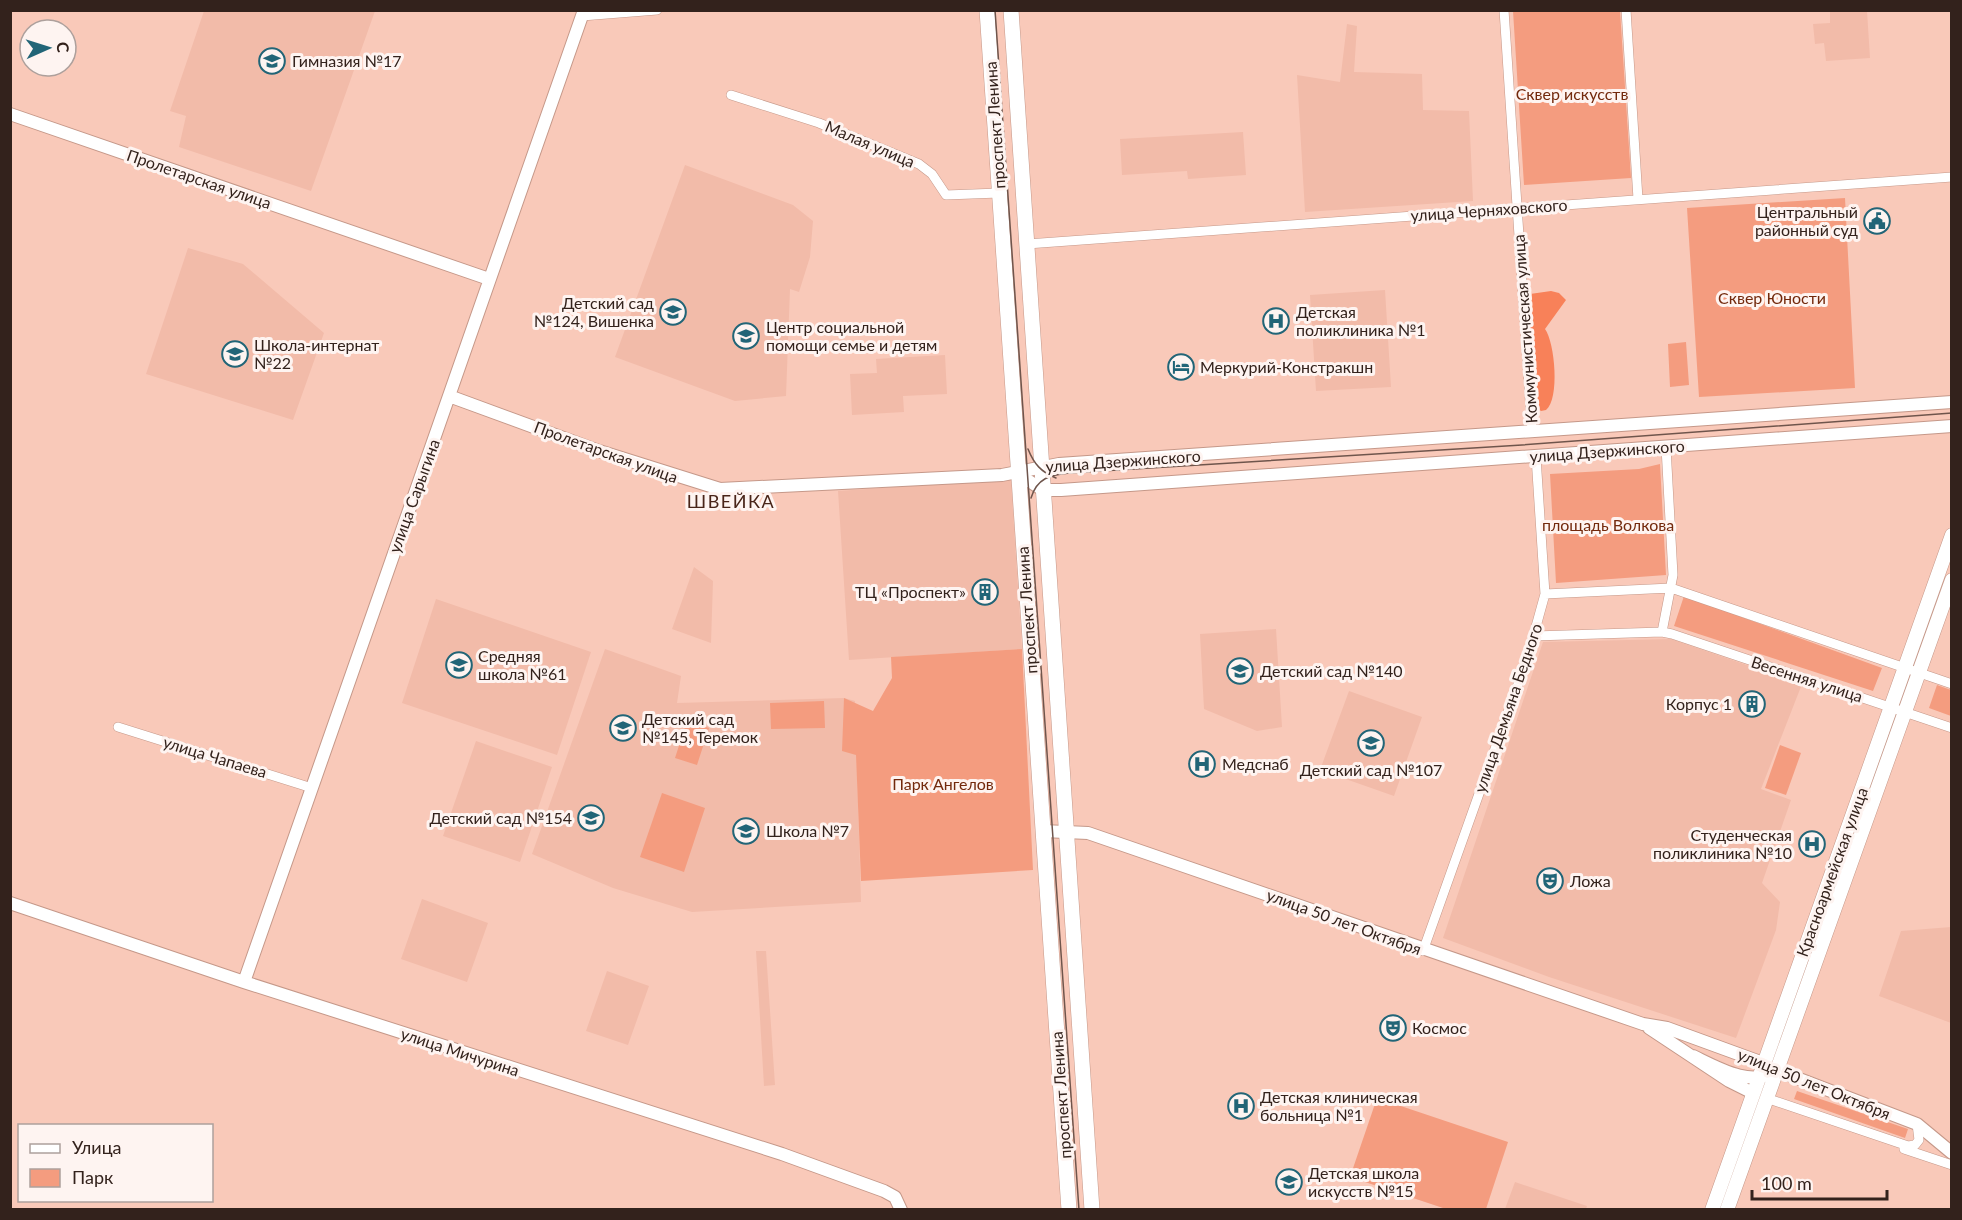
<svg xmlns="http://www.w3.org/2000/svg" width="1962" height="1220" font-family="Lato,sans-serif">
  <rect width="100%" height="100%" fill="#f9c9b9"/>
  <path fill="#f2bba9" d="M204,11H375L311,191L179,147L186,116L170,111Z
    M1830,11H1867L1870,58L1826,61L1824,43L1815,44L1813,24L1830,23Z
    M1347,24L1357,26L1354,72L1422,74L1423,110L1469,111L1473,201L1305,212L1297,75L1340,82Z
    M1243,132L1246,175L1188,179L1187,171L1122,175L1120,139Z
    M685,165L793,205L813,221L810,257L799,292L790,289L786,396L735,401L615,357Z
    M188,248L243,264L324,333L293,420L146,374Z
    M1385,290L1391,387L1316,391L1310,295Z
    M945,355L947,394L903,396L904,412L852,415L850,374L877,373L876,359Z
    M1011,479L1022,649L849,660L838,491Z
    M694,567L713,581L711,643L672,629Z
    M436,599L591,652L557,755L402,703Z
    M1276,629L1282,727L1257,731L1204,709L1200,634Z
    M1671,639L1802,684L1761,789L1791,800L1762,883L1780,902L1776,930L1736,1038L1549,977L1443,938L1543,642Z
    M605,649L681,676L677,703L844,698L855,701L861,902L692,912L613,888L532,854Z
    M1349,691L1422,717L1394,796L1320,770Z
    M476,741L552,767L520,862L443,836Z
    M422,899L488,923L467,982L401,959Z
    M1951,927V1023L1879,996L1901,931Z
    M756,951H766L775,1085L764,1086Z
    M607,971L649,986L628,1045L586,1031Z
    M1515,1182L1587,1206L1586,1209H1505Z"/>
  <path fill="#f49c7f" d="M1513,11H1620L1631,178L1524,185Z
    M1845,198L1855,388L1699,397L1687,208Z
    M1686,342L1689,385L1670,387L1668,344Z
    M1660,464L1666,575L1556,583L1550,474L1639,469Z
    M1684,596L1882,668L1873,691L1674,626Z
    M1022,649L1033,870L861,881L856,755L842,751L844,698L873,711L892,678L891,657Z
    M1937,685L1951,690V716L1929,708Z
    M824,701L825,728L771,729L770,703Z
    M687,721L709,728L697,765L675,758Z
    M1780,745L1801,753L1786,795L1765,788Z
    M662,793L705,808L684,872L640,857Z
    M1797,1091L1908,1129L1905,1138L1794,1099Z
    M1377,1098L1508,1142L1486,1209H1446L1350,1177Z"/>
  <path fill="#f88159" d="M1551,291L1559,293L1566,300L1545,329C1555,343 1560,399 1546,410L1541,411L1534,405L1527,300L1530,294Z"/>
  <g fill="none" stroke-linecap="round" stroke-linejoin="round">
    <g stroke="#c59889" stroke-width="10">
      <path id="minor" d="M1504,10L1532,431
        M1626,10L1638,199
        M582,16L657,10
        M731,95L819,123L919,164L932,174L946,195L999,193
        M1027,244L1952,177
        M1545,594L1671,588L1952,684
        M1662,632L1673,575L1666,447
        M1534,636L1662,632L1672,634L1952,728
        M118,727L312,788
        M1423,951L1527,659L1545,594L1536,457
        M1766,1098L1908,1146L1915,1145L1919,1140L1917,1124
        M1904,1149L1952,1165"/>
    </g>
    <g stroke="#c59889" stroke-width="14">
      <path id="tertiary" d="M10,114L489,279
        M449,396L599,451L720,489L1002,475L1059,464L1952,402
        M1018,474L1043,490H1061L1952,426
        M1043,831L1088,833L1643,1024L1667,1028L1763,1063
        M10,903L244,982L782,1154L884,1191L895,1197L901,1210
        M244,982L584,10
        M1649,1028L1729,1081L1753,1093
        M1693,1056C1716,1067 1753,1089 1776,1070L1917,1124L1952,1153"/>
    </g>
    <g stroke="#c59889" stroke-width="15">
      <path id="secondary" d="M1712,1210L1952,535
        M1727,1210L1952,580"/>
    </g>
    <g stroke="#c59889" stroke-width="16">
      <path id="primary" d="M987,10L1069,1210
        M1011,10L1092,1210"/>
    </g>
    <use href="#minor" stroke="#fff" stroke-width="9"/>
    <use href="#tertiary" stroke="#fff" stroke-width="12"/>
    <use href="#secondary" stroke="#fff" stroke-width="14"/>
    <use href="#primary" stroke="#fff" stroke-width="15"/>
    <path stroke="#6f554c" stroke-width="1.5" d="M995,10L1079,1210
      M1028,449C1034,464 1041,472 1056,478
      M1031,498C1037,478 1050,475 1069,473L1522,445L1952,413"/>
  </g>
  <defs>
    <g id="school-ring" transform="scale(1.35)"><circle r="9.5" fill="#fef4f1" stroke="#226577" stroke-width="1.5"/><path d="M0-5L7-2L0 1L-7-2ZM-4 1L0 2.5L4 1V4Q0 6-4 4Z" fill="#226577"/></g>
    <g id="civic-ring" transform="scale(1.35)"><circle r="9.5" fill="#fef4f1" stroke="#226577" stroke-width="1.5"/><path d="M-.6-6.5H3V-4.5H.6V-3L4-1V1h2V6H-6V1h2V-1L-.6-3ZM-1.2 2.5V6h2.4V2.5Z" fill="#226577"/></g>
    <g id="hospital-ring" transform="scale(1.35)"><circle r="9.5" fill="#fef4f1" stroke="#226577" stroke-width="1.5"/><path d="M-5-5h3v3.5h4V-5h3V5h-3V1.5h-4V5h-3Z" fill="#226577"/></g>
    <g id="hotel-ring" transform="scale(1.35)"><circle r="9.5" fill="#fef4f1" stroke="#226577" stroke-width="1.5"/><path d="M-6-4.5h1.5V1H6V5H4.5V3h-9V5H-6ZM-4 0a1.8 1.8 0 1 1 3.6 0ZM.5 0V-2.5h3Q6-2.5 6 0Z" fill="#226577"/></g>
    <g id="building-ring" transform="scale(1.35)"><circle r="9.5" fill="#fef4f1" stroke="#226577" stroke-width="1.5"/><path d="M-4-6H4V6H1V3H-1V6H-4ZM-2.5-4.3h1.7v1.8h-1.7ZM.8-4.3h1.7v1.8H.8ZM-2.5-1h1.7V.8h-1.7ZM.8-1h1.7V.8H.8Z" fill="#226577"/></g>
    <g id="theatre-ring" transform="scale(1.35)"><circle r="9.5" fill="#fef4f1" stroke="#226577" stroke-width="1.5"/><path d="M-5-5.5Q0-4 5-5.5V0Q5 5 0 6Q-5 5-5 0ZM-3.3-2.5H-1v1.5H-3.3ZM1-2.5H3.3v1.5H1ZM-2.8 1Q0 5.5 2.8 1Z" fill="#226577"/></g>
  </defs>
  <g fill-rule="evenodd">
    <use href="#school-ring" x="272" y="61"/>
    <use href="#civic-ring" x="1877" y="221"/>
    <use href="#school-ring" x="673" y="312"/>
    <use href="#hospital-ring" x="1276" y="321"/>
    <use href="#school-ring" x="746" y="336"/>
    <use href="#school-ring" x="235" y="354"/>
    <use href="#hotel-ring" x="1181" y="367"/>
    <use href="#building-ring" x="985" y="592"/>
    <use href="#school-ring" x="459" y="665"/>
    <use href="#school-ring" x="1240" y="671"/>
    <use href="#building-ring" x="1752" y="704"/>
    <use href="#school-ring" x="623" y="728"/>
    <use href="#school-ring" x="1371" y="743"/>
    <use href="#hospital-ring" x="1202" y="764"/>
    <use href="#school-ring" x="591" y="818"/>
    <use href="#school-ring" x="746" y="831"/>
    <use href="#hospital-ring" x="1812" y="844"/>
    <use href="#theatre-ring" x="1550" y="881"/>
    <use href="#theatre-ring" x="1393" y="1028"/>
    <use href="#hospital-ring" x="1241" y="1106"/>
    <use href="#school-ring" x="1289" y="1182"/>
  </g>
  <g text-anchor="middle" stroke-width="6" stroke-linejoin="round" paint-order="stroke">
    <g font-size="16" fill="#33221c" stroke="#fef4f1" text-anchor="start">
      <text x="292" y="67">Гимназия №17</text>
      <text x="1858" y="218" text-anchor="end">Центральный<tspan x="1858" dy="18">районный суд</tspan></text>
      <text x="654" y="309" text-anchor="end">Детский сад<tspan x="654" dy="18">№124, Вишенка</tspan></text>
      <text x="1296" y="318">Детская<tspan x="1296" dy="18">поликлиника №1</tspan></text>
      <text x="766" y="333">Центр социальной<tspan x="766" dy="18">помощи семье и детям</tspan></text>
      <text x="254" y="351">Школа-интернат<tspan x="254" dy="18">№22</tspan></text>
      <text x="1200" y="373">Меркурий-Констракшн</text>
      <text x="966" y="598" text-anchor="end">ТЦ «Проспект»</text>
      <text x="478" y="662">Средняя<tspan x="478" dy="18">школа №61</tspan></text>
      <text x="1260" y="677">Детский сад №140</text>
      <text x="1732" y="710" text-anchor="end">Корпус 1</text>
      <text x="642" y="725">Детский сад<tspan x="642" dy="18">№145, Теремок</tspan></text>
      <text x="1222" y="770">Медснаб</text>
      <text x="1371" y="776" text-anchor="middle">Детский сад №107</text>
      <text x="572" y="824" text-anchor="end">Детский сад №154</text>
      <text x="766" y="837">Школа №7</text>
      <text x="1792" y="841" text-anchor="end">Студенческая<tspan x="1792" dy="18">поликлиника №10</tspan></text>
      <text x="1570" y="887">Ложа</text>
      <text x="1412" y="1034">Космос</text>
      <text x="1260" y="1103">Детская клиническая<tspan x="1260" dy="18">больница №1</tspan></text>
      <text x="1308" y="1179">Детская школа<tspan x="1308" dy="18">искусств №15</tspan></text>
    </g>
    <g font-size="16" fill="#73290c" stroke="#fef4f1">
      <text x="1572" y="100">Сквер искусств</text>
      <text x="1772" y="304">Сквер Юности</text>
      <text x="1608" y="531">площадь Волкова</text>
      <text x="943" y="790">Парк Ангелов</text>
    </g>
    <g font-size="16" fill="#33221c" stroke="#fef4f1">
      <text transform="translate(995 125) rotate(-94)" y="6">проспект Ленина</text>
      <text transform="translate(870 144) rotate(23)" y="6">Малая улица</text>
      <text transform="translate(199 179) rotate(19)" y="6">Пролетарская улица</text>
      <text transform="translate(1489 210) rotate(-4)" y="6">улица Черняховского</text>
      <text transform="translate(1525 329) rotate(-94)" y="6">Коммунистическая улица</text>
      <text transform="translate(1607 451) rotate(-4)" y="6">улица Дзержинского</text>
      <text transform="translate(606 452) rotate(20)" y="6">Пролетарская улица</text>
      <text transform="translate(1123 461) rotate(-4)" y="6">улица Дзержинского</text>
      <text transform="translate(414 496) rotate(-70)" y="6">улица Сарыгина</text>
      <text transform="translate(1027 610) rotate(-94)" y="6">проспект Ленина</text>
      <text transform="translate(1807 679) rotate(18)" y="6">Весенняя улица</text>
      <text transform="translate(1508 708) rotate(-71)" y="6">улица Демьяна Бедного</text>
      <text transform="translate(215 757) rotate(17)" y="6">улица Чапаева</text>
      <text transform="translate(1832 872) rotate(-70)" y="6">Красноармейская улица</text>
      <text transform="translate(1344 922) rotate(20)" y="6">улица 50 лет Октября</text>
      <text transform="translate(460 1052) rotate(18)" y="6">улица Мичурина</text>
      <text transform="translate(1814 1084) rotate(22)" y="6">улица 50 лет Октября</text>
      <text transform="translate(1061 1095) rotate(-94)" y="6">проспект Ленина</text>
    </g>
    <g font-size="18" letter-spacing="1.5" fill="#492519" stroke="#fef4f1">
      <text x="731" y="508">ШВЕЙКА</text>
    </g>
  </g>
  <rect width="1962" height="1220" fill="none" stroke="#33221c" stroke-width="24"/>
  <rect x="18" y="1124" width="195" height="78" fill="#fef4f1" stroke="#ada09c" stroke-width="1.5"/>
  <rect x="30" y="1144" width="30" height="9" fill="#ffffff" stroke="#ada09c" stroke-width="1.5"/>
  <text x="72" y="1154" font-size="18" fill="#33221c">Улица</text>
  <rect x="30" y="1169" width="30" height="18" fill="#f49c7f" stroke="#ada09c" stroke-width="1.5"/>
  <text x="72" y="1184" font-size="18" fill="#33221c">Парк</text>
  <g transform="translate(48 48) rotate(87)"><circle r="28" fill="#fef4f1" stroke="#ada09c" stroke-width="1.5"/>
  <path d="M0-4.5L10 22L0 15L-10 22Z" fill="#226577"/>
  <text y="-9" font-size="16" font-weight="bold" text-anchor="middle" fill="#33221c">С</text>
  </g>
  <path d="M1752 1190v9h135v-9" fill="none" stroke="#33221c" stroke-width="3"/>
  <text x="1761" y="1190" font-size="18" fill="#33221c" stroke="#fef4f1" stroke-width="4.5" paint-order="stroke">100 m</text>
</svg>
